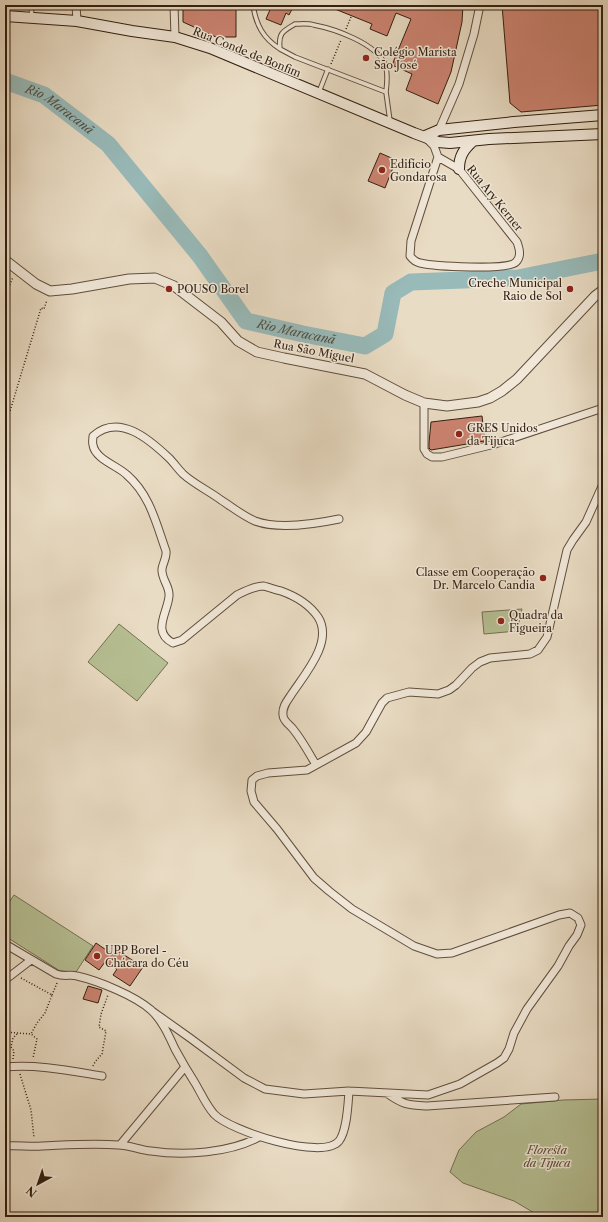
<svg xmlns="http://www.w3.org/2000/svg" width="608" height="1222" font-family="'Libre Caslon Text',serif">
  <rect width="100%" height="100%" fill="#e9dcc4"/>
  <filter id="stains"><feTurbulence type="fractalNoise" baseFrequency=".005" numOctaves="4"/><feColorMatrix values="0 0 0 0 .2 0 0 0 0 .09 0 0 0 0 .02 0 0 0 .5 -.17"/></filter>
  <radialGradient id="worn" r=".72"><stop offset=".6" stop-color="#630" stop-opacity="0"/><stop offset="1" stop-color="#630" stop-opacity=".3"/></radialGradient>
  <path fill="#b6c094" stroke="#747052" d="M522,609L517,631L484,634L482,612Z
    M119,624L168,663L137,701L88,662Z
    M14,895L93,946L76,972L60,971L5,936V901L8,904Z
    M603,1099V1217H541L514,1201L463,1183L450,1172L459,1150L476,1132L504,1117L521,1104L563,1100Z"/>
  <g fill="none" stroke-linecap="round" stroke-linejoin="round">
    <path stroke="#98bab9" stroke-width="17" id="s1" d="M5,81L44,95L108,144L200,256L246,321L303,334L365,346L385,334L393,293L411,282L518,278L603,261"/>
  </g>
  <path fill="#cc8371" stroke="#321f0f" d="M183,5H236V37H216L183,22Z
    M272,5H294L289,15L286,13L281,25L266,19Z
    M325,5H463L462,22L451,72L438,104L406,90L412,74L392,65L411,19L396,13L387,36L370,29L372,24Z
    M502,5H603V105L521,112L510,103Z
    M380,153L396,160L385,188L368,181Z
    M482,416L485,441L431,450L429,448V443L431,422Z
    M96,943L115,956L118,951L143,967L130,986L113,975L117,969L105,962L99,970L85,960Z
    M88,986L102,990L98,1003L83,999Z"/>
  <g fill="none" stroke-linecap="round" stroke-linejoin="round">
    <g stroke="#604e3c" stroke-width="5.5">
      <path id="service" d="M31,5L32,17
        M253,5C256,25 263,38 280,49
        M295,24C301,24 308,23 314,25C335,29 375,43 385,64C388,72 387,84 386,92L295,57L280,49C278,33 283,31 295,24Z
        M319,92L328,69
        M386,92L390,121"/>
    </g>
    <g stroke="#604e3c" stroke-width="9">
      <path id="minor" d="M76,5L77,21
        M174,5L175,37
        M439,130L459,84L474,34L480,5
        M427,139L434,146L438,157L411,241L410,256C413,260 415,262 420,263C433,266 508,271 516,262C522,256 519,248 517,242L459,169L438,157
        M424,403V449L427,454L432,457H442L495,444L603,408
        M316,765C309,753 302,740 293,729C289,724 283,721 283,715C282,707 287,701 291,695C304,675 334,642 318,617C309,604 295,596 281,591C275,590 269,587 263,586C255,586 245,591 237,595L182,640L173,643C151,632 168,612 169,596C170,586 161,579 162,569C163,562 167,558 166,551C156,523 150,495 127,475C118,466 95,459 93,445C92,442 93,439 93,436C119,413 149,439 169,458C174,463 178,469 183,474C194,484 209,491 221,500C232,507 243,516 255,521C279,530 315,524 339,519
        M5,944L56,974C65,977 70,974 77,976C99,981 135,996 151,1010C162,1020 169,1036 175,1049C181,1060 188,1072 195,1083C201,1093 206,1105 214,1114C230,1131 323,1161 339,1141C347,1131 348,1105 349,1091
        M5,980L31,960
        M152,1011L190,1038L244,1078L265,1089L304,1094L349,1091L428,1095L460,1084L497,1063L504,1058L509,1049L514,1033L527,1009L558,966L569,946L577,935L581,925L578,918L570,913L559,915L452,953L437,954L414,946L352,909L329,891L314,878L277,829L254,802L251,791L252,780L257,776L268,773L307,770L356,743L366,732L382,703L387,698L409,692L438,694L449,690L456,685L472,668L480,662L490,658L530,654L538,650L547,637L567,550L573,540L586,522L603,484
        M5,1067C37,1064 71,1071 102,1076
        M388,1094C404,1105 408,1105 427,1106L555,1097
        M120,1145L185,1067
        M5,1146C17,1145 30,1147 42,1146C67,1145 93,1143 118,1145C129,1145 140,1150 151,1151C184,1156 230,1153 259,1137"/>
    </g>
    <g stroke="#604e3c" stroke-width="11">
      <path id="tertiary" d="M5,260L36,284L50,291L72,289L129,279L155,278L174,286L221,322L238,341L257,352L284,358L365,374L405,395L424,403L447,406L478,402L490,398L502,391L517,379L595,296L603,290"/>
    </g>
    <g stroke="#321f0f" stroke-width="12">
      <path id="secondary" d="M5,16L77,21L132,31L175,37L210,48L414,133L438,142L450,143L489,139L603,134
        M425,136L439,130L514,122L603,115
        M459,169C459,156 464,149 473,141"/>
    </g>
    <path stroke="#321f0f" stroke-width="1.5" stroke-dasharray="1 2" stroke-linecap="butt" d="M346,29L351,17
      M331,64L341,40
      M5,296L13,277
      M5,428L41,308L44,309L47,300
      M21,978L52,995L45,1013L37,1023L31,1034L37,1039L33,1058
      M52,995L57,983
      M5,1032L31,1034
      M13,1059L14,1051L11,1047L13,1038L17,1034
      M93,1066L95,1062L102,1054L106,1031L99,1027L101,1014L108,995
      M20,1074L31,1110L34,1138"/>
    <use href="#service" stroke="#f1e8d9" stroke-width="3.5"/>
    <use href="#minor" stroke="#f1e8d9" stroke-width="7"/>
    <use href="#tertiary" stroke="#f1e8d9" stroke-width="9"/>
    <use href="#secondary" stroke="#f1e8d9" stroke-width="10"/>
  </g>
  <g fill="#8f2418" stroke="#f1e8d9" stroke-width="1.5">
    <circle cx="366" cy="58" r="4"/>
    <circle cx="382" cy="170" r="4"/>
    <circle cx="169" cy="289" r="4"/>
    <circle cx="570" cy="289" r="4"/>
    <circle cx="459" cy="434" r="4"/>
    <circle cx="543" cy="578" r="4"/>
    <circle cx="501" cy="621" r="4"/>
    <circle cx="97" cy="956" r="4"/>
  </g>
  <g text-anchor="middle" stroke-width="3" stroke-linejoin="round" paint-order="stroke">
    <g font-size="11" fill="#321f0f" stroke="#f1e8d9">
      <text transform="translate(247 52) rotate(22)" y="4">Rua Conde de Bonfim</text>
      <text transform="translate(495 198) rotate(51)" y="4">Rua Ary Kerner</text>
      <text transform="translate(314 351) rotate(11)" y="4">Rua São Miguel</text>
    </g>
    <g font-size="11" fill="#321f0f" stroke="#f1e8d9" text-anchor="start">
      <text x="374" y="56">Colégio Marista<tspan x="374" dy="13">São José</tspan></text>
      <text x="390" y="168">Edifício<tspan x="390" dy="13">Gondarosa</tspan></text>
      <text x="562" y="287" text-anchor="end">Creche Municipal<tspan x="562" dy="13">Raio de Sol</tspan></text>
      <text x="177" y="293">POUSO Borel</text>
      <text x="467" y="432">GRES Unidos<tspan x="467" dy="13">da Tijuca</tspan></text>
      <text x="535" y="576" text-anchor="end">Classe em Cooperação<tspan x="535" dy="13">Dr. Marcelo Candia</tspan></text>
      <text x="509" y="619">Quadra da<tspan x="509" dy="13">Figueira</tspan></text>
      <text x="105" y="954">UPP Borel -<tspan x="105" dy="13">Chácara do Céu</tspan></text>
    </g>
    <g font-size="11" font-style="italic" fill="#5a4f37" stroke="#f1e8d9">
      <text x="547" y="1154">Floresta<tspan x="547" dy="13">da Tijuca</tspan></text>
    </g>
    <g font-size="12" font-style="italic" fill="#514e42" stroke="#f1e8d9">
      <text dy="4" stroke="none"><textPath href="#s1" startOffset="62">Rio Maracanã</textPath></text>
      <text dy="4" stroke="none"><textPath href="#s1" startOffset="398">Rio Maracanã</textPath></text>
    </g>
  </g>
  <rect width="608" height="1222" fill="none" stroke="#e9dcc4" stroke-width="20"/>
  <rect x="6" y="6" width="596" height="1210" fill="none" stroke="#321f0f" stroke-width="2"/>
  <rect x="10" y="10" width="588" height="1202" fill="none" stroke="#321f0f"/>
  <g transform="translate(38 1184) rotate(220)" stroke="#f1e8d9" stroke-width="3" paint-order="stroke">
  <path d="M0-3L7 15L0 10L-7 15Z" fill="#321f0f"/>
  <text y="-6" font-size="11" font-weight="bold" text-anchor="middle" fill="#321f0f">N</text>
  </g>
  <rect width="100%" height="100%" filter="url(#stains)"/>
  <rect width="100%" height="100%" fill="url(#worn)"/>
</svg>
